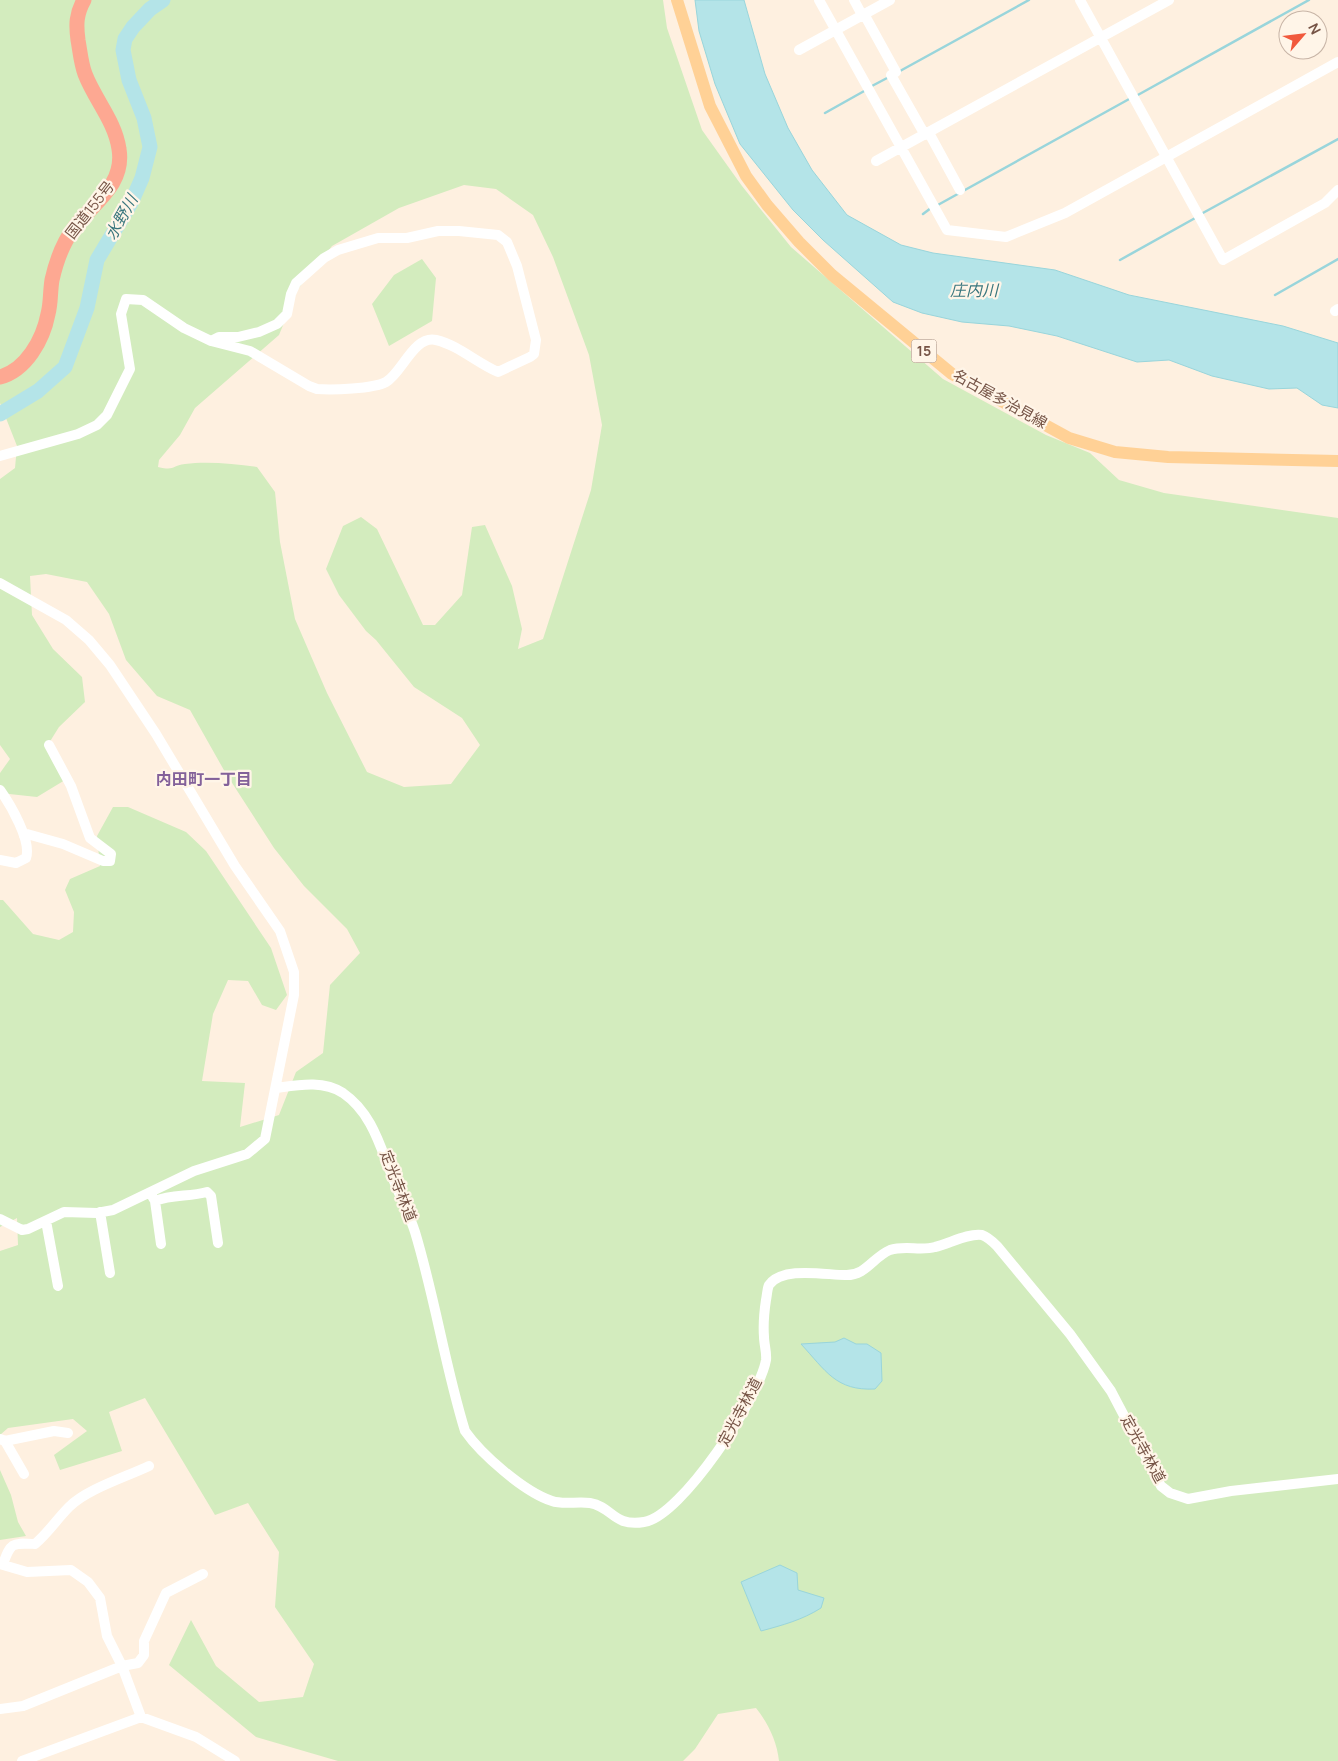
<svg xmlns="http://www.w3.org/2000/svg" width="1338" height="1761" font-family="Manrope,'Noto Sans JP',sans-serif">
  <rect width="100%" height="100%" fill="#fef0e0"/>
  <path fill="#d3ecbe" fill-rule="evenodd" d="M0,0H663L667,28L702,130L742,186L791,247L943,379L1046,435L1090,453L1119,480L1164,493L1338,518V1761H779C777,1741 768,1723 756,1708L718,1714L695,1749L683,1761H338L256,1737L169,1665L191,1620L216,1666L259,1702L303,1697L314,1664L275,1607L279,1552L248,1503L215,1515L145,1398L109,1412L122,1451L60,1470L54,1455L87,1431L73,1419L8,1428L0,1435V1251L18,1245L17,1218L0,1227V900H3L33,934L59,940L73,932L74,912L65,890L70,879L100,866L97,836L113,807H128L186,832L206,851L271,948L287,995L276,1010L262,1005L248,981L228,980L213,1014L202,1081L245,1083L240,1127L279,1115L296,1072L323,1053L330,985L360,953L347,929L304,886L274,848L225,772L190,710L157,696L126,660L109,614L87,582L46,574L30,576L32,615L53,649L82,677L85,702L59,727L49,743L70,777L37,797L0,793V773L10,759L0,745V479L15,468L17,446L0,403ZM464,185L496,189L533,215L553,257L589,355L602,425L591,490L543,639L518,649L522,629L512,586L485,525L472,527L462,595L435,625H423L377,529L361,517L343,526L326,569L339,595L366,631L376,640L414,687L462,718L480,745L451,784L404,787L367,772L327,693L295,619L280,542L275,492L257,467C234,464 208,461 185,464C171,466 175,471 158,467L159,460L180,435L195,408L279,335L298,289L332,246L399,208Z
    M422,259L436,278L432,321L389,346L372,304L394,275Z
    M0,1470L11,1495L18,1522L26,1536L0,1540Z"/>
  <path fill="#b4e4e8" stroke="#99d5db" d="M695,0H744L765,74L788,128L812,170L847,215L901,245L933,253L1055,270L1129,295L1283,326L1338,343V408L1322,405L1297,388L1269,389L1212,376L1169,360L1137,362L1057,336L1009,326L962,322L922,313L893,302L823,240L793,210L740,144L715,84L699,31Z
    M844,1338L856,1344H867L881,1353L882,1381L875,1389C836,1391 826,1371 801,1344L835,1342Z
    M780,1565L797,1573L798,1590L824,1598L821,1608C802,1620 783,1625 761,1631L741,1582Z"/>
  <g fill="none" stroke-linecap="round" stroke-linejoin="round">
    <path stroke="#99d5db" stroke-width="2.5" d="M900,71L1029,0
      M870,87L889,77
      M1136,96L1309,0
      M825,113L866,90
      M936,206L1131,98
      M923,214L931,208
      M1201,214L1338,139
      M1120,260L1197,217
      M1275,295L1338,259"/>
    <path stroke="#b4e4e8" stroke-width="15" d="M0,414L38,391L65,367L87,308L97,260L131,203L142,178L150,147L144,118L129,80L123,50L125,39L133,27L150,9L163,0"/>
    <path stroke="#fff" stroke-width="10" d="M819,0L947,230L1006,237L1065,213L1338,62
      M854,0L862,15
      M1080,0L1223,260L1325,203L1338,190
      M864,14L896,72L891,75L925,135
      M799,50L890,0
      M929,133L960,190
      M876,161L1169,0
      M1335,311L1338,309
      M0,456L78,434L97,425L107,415L130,369L121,314L126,299L143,300L184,328L211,341L250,351L309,386L317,389C332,390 373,389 386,382C402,373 414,335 436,340C458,345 477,363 498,372L530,357L534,354L536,340L517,266L507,242L498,235L459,231H438L407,238H378L338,250L324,258L296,283L291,294L287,314L277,324L259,332L238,337H219L211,341
      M0,583L66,620L89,640L110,665L156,734L235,866L280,931L294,972V995L265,1139L247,1154L194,1171L113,1210L97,1213L64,1212L28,1229L22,1230L0,1219
      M0,790C10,804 32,841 26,858L16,863L0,860
      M24,836L27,834L63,844L103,861H110L111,854L90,838L71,786L49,745
      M276,1088C298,1085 323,1080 343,1093C372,1113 380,1146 392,1176C399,1195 409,1213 415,1232C435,1298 445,1366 465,1431C481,1454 524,1492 552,1501C563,1505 578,1501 590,1503C613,1507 613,1527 644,1522C681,1517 760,1396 766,1360C767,1353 764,1344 764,1337C763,1324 764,1313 766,1300C767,1296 767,1289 769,1285C782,1266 826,1275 845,1275C866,1276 873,1257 890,1250C905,1245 920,1251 935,1247C949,1244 967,1233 982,1235C988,1237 993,1242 997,1246L1070,1334L1111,1391L1161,1486L1170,1493L1188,1499L1231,1491L1338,1479
      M152,1196L155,1201L161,1244
      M155,1201C172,1194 189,1197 207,1192L211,1196L218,1243
      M100,1212L110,1273
      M46,1221L58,1286
      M0,1439L5,1441L54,1431L68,1433
      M5,1441L24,1474
      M0,1564L27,1572L71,1570L88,1582L100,1598L107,1636L122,1666L141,1717
      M3,1564C11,1542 12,1543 35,1544C48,1533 57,1519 69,1507C87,1489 126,1477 149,1466
      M0,1709L23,1706L122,1666L138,1663L144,1655V1641L166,1593L203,1574
      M22,1761L141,1717L196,1737L235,1761"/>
    <path stroke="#ffd196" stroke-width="12" d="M677,0L710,106L746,176L767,205L799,242L832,275L952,374L1069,438L1115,452L1168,457L1338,461"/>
    <path stroke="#fda892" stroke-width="15" d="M0,377C26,370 43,340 48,314C51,303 50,292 52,280C56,262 62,244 74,228C93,203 125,185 119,149C115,121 95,100 85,74C81,63 80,51 78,40C76,25 76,14 84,0"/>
  </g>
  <g text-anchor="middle" stroke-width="4.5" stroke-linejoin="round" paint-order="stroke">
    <rect fill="#fff5e8" stroke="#9f8477" stroke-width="1" x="911.5" y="339.5" width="25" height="23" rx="4"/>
    <g font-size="14" font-weight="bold" fill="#765446">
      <text x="924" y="356">15</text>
    </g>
    <g font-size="15" fill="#765446" stroke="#fff5e8">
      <text transform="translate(90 210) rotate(-52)" y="5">国道155号</text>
      <text transform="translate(1000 399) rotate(29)" y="5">名古屋多治見線</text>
      <text transform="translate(398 1186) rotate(69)" y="5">定光寺林道</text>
      <text transform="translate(740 1412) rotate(-62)" y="5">定光寺林道</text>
      <text transform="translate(1143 1449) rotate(61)" y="5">定光寺林道</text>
    </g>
    <g font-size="16" font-style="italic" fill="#39767d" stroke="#fff5e8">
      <text transform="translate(121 217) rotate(-61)" y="6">水野川</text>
      <text x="974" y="296">庄内川</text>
    </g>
    <g font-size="16" font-weight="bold" fill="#83619a" stroke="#fff5e8">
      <text x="204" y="785">内田町一丁目</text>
    </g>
  </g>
  <g transform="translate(1303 35) rotate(62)"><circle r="24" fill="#fff5e8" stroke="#c8b5a7"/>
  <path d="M0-4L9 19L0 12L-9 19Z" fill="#f1593c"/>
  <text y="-8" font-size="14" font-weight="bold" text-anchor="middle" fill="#765446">N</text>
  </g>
</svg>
